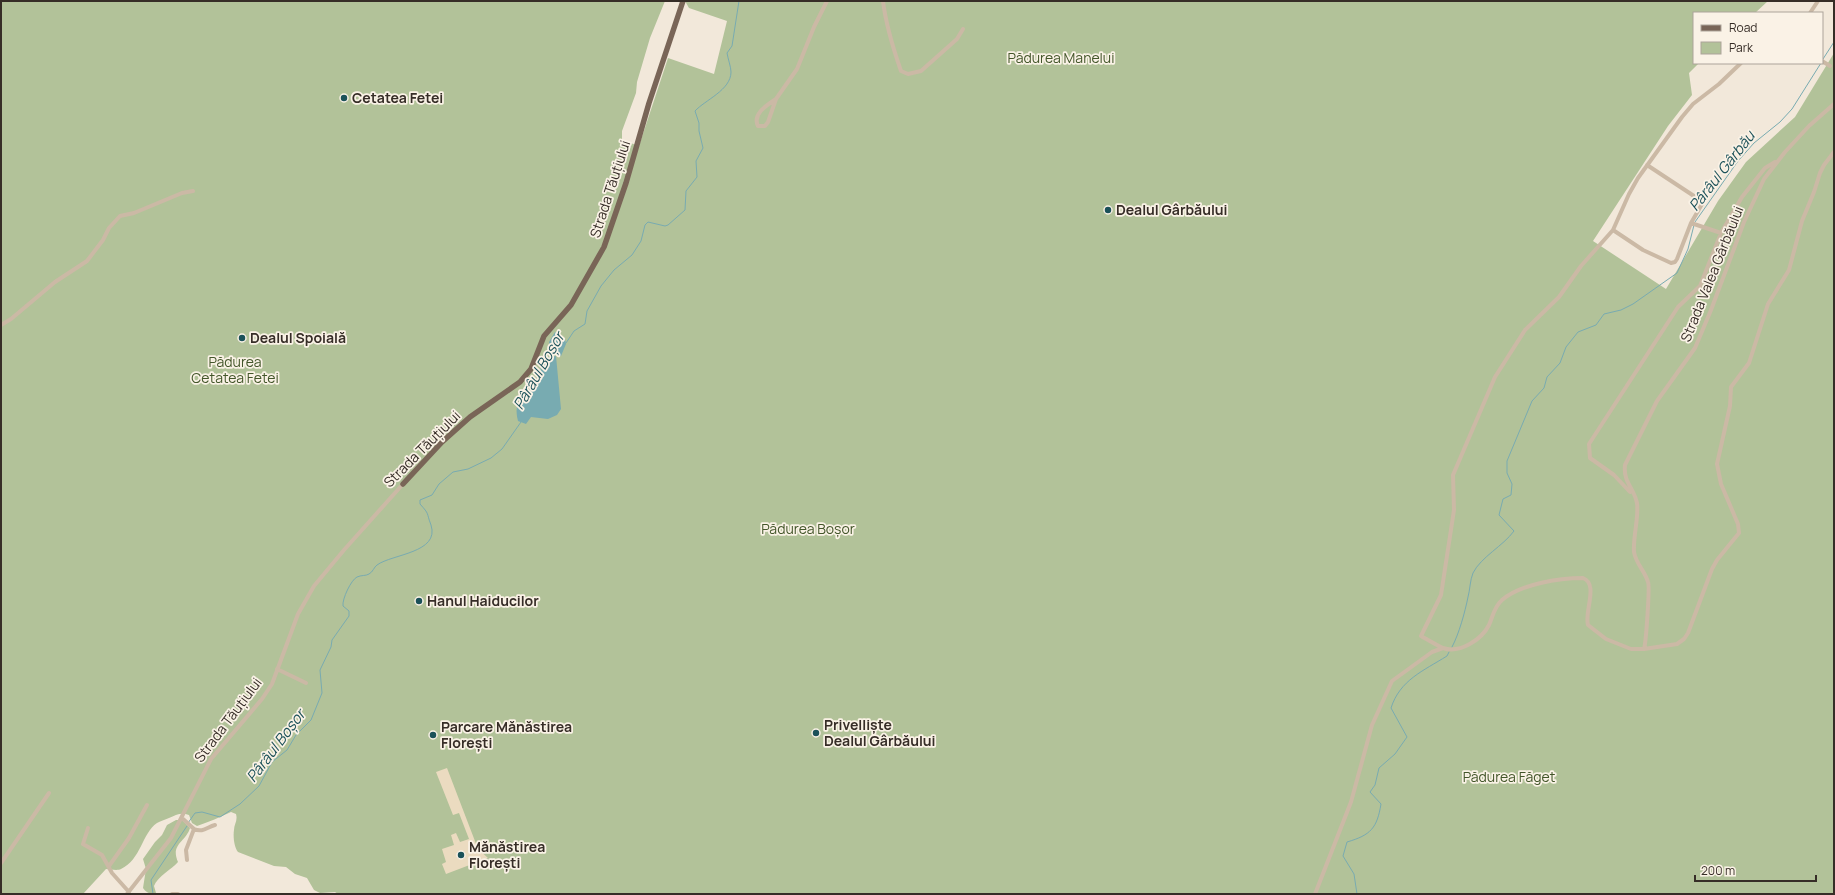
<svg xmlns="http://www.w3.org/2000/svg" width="1835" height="895" font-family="Manrope,sans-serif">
  <rect width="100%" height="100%" fill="#f2e8da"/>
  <path fill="#b2c299" d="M1,1H665L650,38L637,82L636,93L622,131V140L639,146L668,58L714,74L727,21L689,8L685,1H1768L1755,13H1694V63H1699L1689,73L1692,95L1668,126L1593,241L1666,289L1718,201L1746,162L1795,117L1834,53V894H338L335,892L320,893L314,890L307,878L295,874L286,867L274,866L238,852C234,847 233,836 234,830C234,824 238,821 236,814L231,812C220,817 209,822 197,826L192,823L189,815C181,812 176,815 169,818C165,820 160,821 157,823C142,833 141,860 121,869C117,871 110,869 106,869L83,894H1Z
    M176,820H182L190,828C186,842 170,844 178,862C172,869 157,877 154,886L156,893C152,895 146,893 143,888L146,869L143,859L155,842L162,835L167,825Z"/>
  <path fill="#ebdbc0" d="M447,768L478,849L488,858L446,874L442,864L446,862L442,849L454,845L451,835L456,833L460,842L469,839L459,813L453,815L436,772Z"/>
  <path fill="#78abb1" d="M555,332L565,339L566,344L561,356L550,350L549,342Z
    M556,356L561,409L557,415L548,419L531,417L526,424L518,421C513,398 523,403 533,387C537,382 539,375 541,370L540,367L547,358Z"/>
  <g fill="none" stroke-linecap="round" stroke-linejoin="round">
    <path stroke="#78abb1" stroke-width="1" d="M1823,59L1834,42
      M1695,222L1738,161L1754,143L1780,122L1792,109L1821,63
      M566,343L574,331L585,324L587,311L601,286L614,270L632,255L641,241L645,225L648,222L665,226L668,225L685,210L686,191L697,177L696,161L703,148L699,131V123L695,111C705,100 731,90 731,72C731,67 728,59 727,53L732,46L739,1
      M1452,647C1459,634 1465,612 1468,597C1470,590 1470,580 1473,573C1481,557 1503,546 1514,531L1499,515L1503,499L1511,495L1512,484L1507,473V461L1532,401L1544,388L1547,377L1560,363L1566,347L1578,332L1596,325L1604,314L1621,310L1633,304L1677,273L1688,249L1694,225
      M188,823L195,813L202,812L220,817L240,804L259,786L272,762L287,750L296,735L311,720L322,693L320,670L331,647L332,640L349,616V611L343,606C342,599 351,580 357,577C361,575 366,576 369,574C373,572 374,567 377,565C392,554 440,553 431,525C426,512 430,515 420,504V500L432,495L439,484L453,472L468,469L491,458L502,449L521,422
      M153,894L151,880L187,826
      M1357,894L1354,874L1343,856L1347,842C1371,835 1377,828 1381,804L1370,792L1375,785L1379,768L1395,754L1407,737L1391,708C1400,680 1423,671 1447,656L1449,652"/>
    <path stroke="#cbb9a5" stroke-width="4" d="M883,1C886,26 893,48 901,71L908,74L921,71L957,39L963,29
      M1810,13L1818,1
      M1822,61L1830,66
      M1741,63L1719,84L1693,104L1682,117L1638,178L1629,194L1613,230L1581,266L1559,297L1525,330L1495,377L1453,475L1454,510L1441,595L1421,636C1428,640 1436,645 1443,648C1460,654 1482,639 1489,625C1493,616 1494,607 1502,600C1521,584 1559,578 1583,578C1599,584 1584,612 1588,625L1606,639L1631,649H1644L1677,644L1684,639L1688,633L1712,569L1717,560L1739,533L1738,524L1721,484L1717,464L1730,406L1731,387L1749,363L1768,304L1789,270L1802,221L1814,192L1820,173L1824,165L1834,152
      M776,99C767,105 752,114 758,126H765L768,122L776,99L797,69L814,27L827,1
      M1647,165L1697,198L1702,204L1691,223
      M1613,230L1643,250L1671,263L1675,262L1677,259L1691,223L1721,233
      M1,325L11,319L55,282L87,261L103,240L109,228L120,216L134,213L182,193L193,191
      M1630,492L1614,475L1590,458L1589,444L1678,307L1700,286L1721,233L1742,197L1765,168L1775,162
      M1644,649C1646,643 1650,586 1648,582C1645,571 1636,564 1634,552C1633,535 1639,518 1637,503C1634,488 1623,482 1625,465L1657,401L1695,348L1711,310L1744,222L1764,179L1785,152L1809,126L1834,104
      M277,669L306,683
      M182,818L194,829L186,850L187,860
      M88,828L83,844L102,855L112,873L129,892
      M194,829C203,833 207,827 215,825
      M1,863L49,793
      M109,866L129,838L147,805
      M127,894L171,838L211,759L262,699L272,684L298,614L314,586L344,550L403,484
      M172,894H178
      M1315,894L1351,802L1372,725L1392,681L1432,652L1443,648"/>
    <path stroke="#796557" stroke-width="5.5" d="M403,484L442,442L470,417L520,382L531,369L544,336L571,305L604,247L626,183L649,103L683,1"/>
  </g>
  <g fill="#1b5159" stroke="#faf2e6" stroke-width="1.5">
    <circle cx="344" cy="98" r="4"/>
    <circle cx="1108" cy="210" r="4"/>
    <circle cx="242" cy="338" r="4"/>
    <circle cx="419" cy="601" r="4"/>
    <circle cx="816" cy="733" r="4"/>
    <circle cx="433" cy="735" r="4"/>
    <circle cx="461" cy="855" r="4"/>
  </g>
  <g text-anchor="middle" stroke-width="3.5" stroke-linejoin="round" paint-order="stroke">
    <g font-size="14" fill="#43562a" stroke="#faf2e6">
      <text x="1061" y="63">Pădurea Manelui</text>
      <text x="235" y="367">Pădurea<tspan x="235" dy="16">Cetatea Fetei</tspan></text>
      <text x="808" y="534">Pădurea Boșor</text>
      <text x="1509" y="782">Pădurea Făget</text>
    </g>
    <g font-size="14" font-weight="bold" fill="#362d27" stroke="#faf2e6" text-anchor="start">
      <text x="352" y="103">Cetatea Fetei</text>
      <text x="1116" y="215">Dealul Gârbăului</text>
      <text x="250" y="343">Dealul Spoială</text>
      <text x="427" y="606">Hanul Haiducilor</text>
      <text x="824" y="730">Privelliște<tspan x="824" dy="16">Dealul Gârbăului</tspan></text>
      <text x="441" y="732">Parcare Mănăstirea<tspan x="441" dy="16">Florești</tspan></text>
      <text x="469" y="852">Mănăstirea<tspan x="469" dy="16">Florești</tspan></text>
    </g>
    <g font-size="14" fill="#362d27" stroke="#faf2e6">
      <text transform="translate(610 189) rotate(-72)" y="5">Strada Tăuțiului</text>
      <text transform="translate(1712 274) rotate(-68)" y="5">Strada Valea Gârbăului</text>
      <text transform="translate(422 449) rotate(-45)" y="5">Strada Tăuțiului</text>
      <text transform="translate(228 720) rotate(-53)" y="5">Strada Tăuțiului</text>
    </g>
    <g font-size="15" font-style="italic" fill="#1b5159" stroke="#faf2e6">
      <text transform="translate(1722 171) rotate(-52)" y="5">Pârâul Gârbău</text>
      <text transform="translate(539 371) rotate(-60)" y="5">Pârâul Boșor</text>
      <text transform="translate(276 746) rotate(-53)" y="5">Pârâul Boșor</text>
    </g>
  </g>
  <rect width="1835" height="895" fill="none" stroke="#362d27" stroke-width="4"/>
  <rect x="1693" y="12" width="130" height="52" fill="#faf2e6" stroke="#aca39a"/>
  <rect x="1701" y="25" width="20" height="6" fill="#796557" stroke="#aca39a"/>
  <text x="1729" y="32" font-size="12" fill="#362d27">Road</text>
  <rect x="1701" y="42" width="20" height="12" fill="#b2c299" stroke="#aca39a"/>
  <text x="1729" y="52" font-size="12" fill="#362d27">Park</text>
  <path d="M1695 875v6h121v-6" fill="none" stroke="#362d27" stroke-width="2"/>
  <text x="1701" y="875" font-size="12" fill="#362d27" stroke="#faf2e6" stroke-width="3" paint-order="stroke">200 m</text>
</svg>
